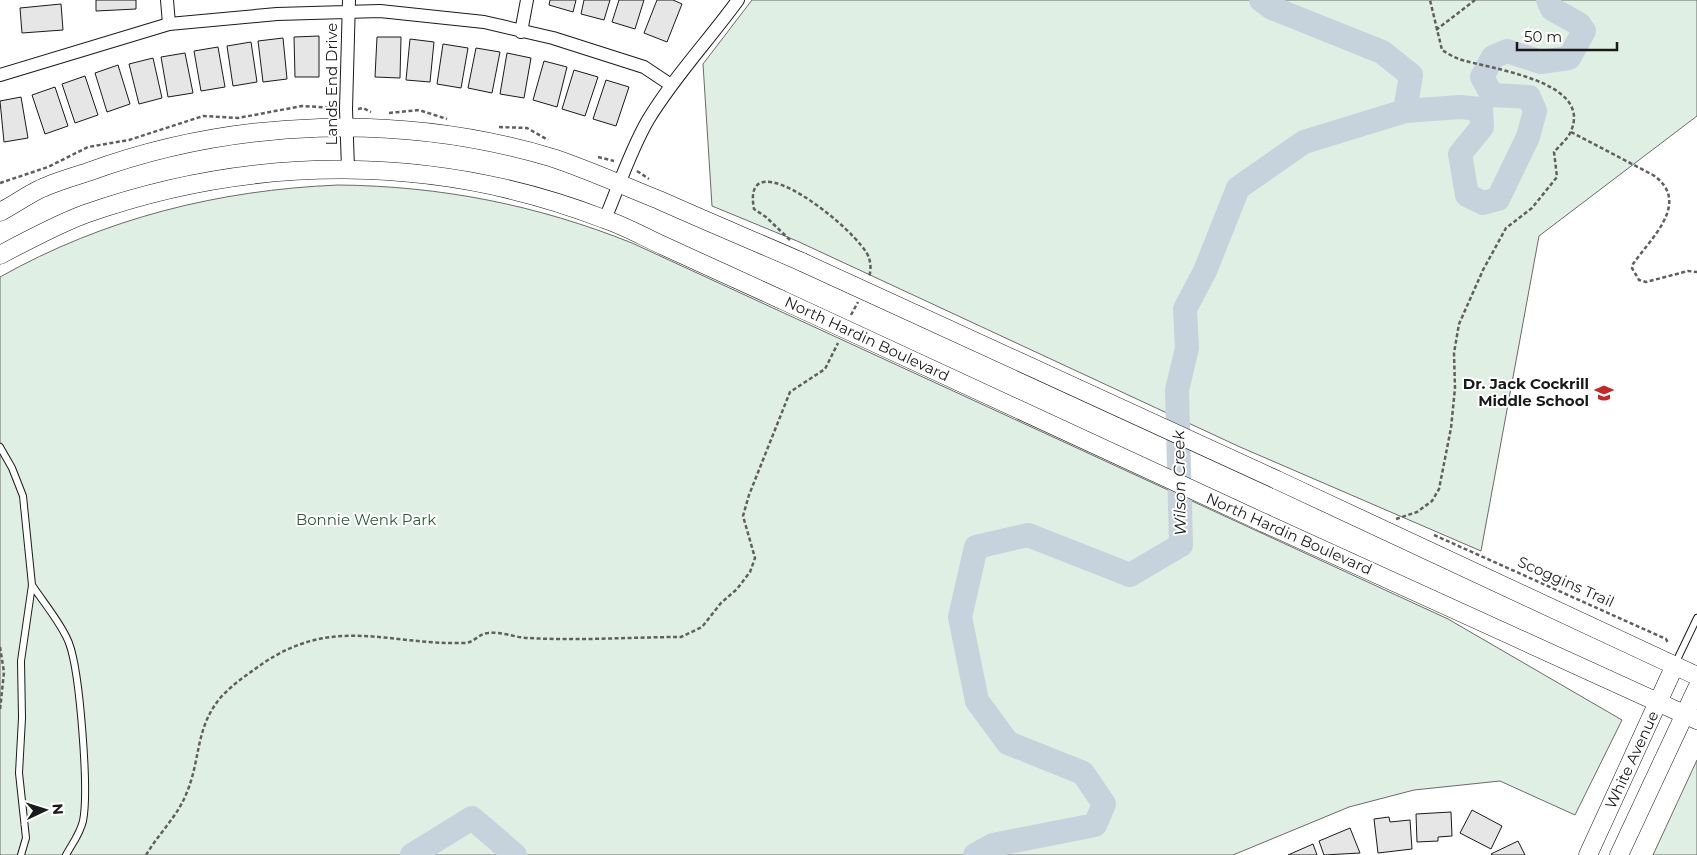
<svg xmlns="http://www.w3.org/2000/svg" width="1697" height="855" font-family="Montserrat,sans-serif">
  <rect width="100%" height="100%" fill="#fff"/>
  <path fill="#e0efe3" stroke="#6a6a6a" d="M752,0H1697V116L1539,236L1481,551L1240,447L797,241L712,206L703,64Z
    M338,185C441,186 537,205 632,243L1448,619L1622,720L1575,815L1500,781L1414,790L1349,807L1233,855H0V277C105,218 219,190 338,185Z
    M1697,760V855H1653Z"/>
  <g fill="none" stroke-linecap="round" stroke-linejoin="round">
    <path stroke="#c6d2dc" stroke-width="24" d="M1405,111L1460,107L1481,109L1482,127L1460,154L1467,195L1483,203L1498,199L1528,137L1535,111L1529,97L1492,95L1482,77L1493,57L1507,51L1541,62L1569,58L1584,31L1579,24L1552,9L1548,0
      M412,855L472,818L515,855
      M975,855L993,845L1095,825L1104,804L1083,773L1008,743L977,701L960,617L976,547L1028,535L1130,575L1181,545L1177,390L1187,348L1185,309L1205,271L1238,188L1304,142L1405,111L1411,75L1382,52L1272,8L1261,0"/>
  </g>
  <path fill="#e6e6e6" stroke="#1a1a1a" d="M96,0H136V9L96,11Z
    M550,0H576L573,12L549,5Z
    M584,0H610L604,20L581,14Z
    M619,0H644L635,29L612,22Z
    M657,0H673L682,4L667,42L644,33Z
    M61,4L63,30L22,33L20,8Z
    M319,36V77H295L294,37Z
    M377,37H401L400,78L375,77Z
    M283,38L287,79L263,82L258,41Z
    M410,39L434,42L430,82L406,80Z
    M251,42L257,82L233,86L227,46Z
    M443,44L468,48L461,88L437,84Z
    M218,47L225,87L201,91L194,51Z
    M476,48L500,52L492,93L468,88Z
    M185,53L193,93L168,97L161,57Z
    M507,53L531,58L524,98L500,94Z
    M153,58L162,98L139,104L129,64Z
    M544,61L567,67L557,107L533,100Z
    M118,65L130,104L107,112L95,73Z
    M574,70L598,77L585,116L562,109Z
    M85,76L98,115L75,123L62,84Z
    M606,80L629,87L616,126L593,119Z
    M55,87L68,126L45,134L32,95Z
    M21,97L28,138L4,142L0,101Z
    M1472,810L1502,826L1491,849L1460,833Z
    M1451,812L1452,836L1438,837V841L1417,842L1416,814Z
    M1389,817L1390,822L1410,820L1412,849L1378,853L1374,819Z
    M1350,828L1360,853L1324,855L1319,841Z
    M1518,841L1525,855H1492L1491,854Z
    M1313,844L1317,855H1288Z"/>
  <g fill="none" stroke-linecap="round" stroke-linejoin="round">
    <g stroke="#1a1a1a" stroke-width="8">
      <path id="lane" d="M0,447L12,468L23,496L32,585L21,661L22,718L19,773L26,838L21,855
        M32,585C43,602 62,624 69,643C80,672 89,791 83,821C80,834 72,844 66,855
        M1675,664L1697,618"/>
    </g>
    <g stroke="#1a1a1a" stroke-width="14">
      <path id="street" d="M167,0L169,24
        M521,32L527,0
        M0,75L169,24L277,14L380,11L484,22L553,38L644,67L671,85
        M348,169L346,109L349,0
        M605,219C619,186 630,151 648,120C674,77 709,40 738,0"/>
    </g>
    <g stroke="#1a1a1a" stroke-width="19">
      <path id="secondary" d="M0,212C13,205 26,196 40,189C55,182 72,177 88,172C235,118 403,113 553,158C589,170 624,186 659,200C706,221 754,241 802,262
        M0,255C28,240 56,225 85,214C255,154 436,154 604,219C625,226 644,237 664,246C703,264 741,281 780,299
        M1277,480L1697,676
        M1262,522L1697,720
        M1588,855L1675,665
        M1619,855L1697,688"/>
    </g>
    <path stroke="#5f5f5f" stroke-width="2.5" stroke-dasharray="4 2.5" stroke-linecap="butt" d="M1436,30L1475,0
      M358,109L363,108L371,112
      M389,113L419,110L447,119
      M499,127L527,128L548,140
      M1571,132L1653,175C1692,202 1651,238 1633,264L1632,268L1639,280L1646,282L1688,271L1697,272
      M598,157L614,161
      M637,171L649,179
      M0,183L48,167L88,147L129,140L203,116L238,118L302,106L335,108
      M790,240L766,217L754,209C740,135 861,232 869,258C871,264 871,271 869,277
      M851,315L858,302
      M1396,519L1417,512L1432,501L1439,489L1451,428L1455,388L1454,353L1459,324L1483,270L1506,228L1532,208L1557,177L1554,152C1559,146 1568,139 1571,131C1593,80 1488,69 1459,59C1453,57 1447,53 1442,50L1430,0
      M1434,535L1666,639L1668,643
      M0,647L4,672L0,710
      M146,855C159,833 178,816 187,792C201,758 195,728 221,697C233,684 248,674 262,664C334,615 387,645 464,643C474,643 478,634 488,633C501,631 516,638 529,638C579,641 630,637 681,637L702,627L721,603L737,589L750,572L755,558L743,516L749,495L790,392L825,369L838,343"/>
    <use href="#lane" stroke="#fff" stroke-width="6"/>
    <use href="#street" stroke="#fff" stroke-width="12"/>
    <use href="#secondary" stroke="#fff" stroke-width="18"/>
    <g stroke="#1a1a1a" stroke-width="19" stroke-linecap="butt">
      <path id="secondary-bridge" d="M802,262L1277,480
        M780,299L1262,522"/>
    </g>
    <use href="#secondary-bridge" stroke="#fff" stroke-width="18"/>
  </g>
  <defs>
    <g id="school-bare" transform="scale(1.5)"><path d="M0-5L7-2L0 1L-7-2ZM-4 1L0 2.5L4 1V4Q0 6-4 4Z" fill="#c62828" stroke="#fff" stroke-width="2.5" paint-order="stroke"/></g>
  </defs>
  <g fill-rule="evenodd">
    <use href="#school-bare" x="1604" y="393"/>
  </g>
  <g text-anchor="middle" stroke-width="4" stroke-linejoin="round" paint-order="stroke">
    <g font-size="15" fill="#1a1a1a" stroke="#fff">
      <text transform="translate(332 84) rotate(-90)" y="5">Lands End Drive</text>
      <text transform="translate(867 339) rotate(25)" y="5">North Hardin Boulevard</text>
      <text transform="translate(1289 534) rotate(24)" y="5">North Hardin Boulevard</text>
      <text transform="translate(1566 582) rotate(24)" y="5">Scoggins Trail</text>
      <text transform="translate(1632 760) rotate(-65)" y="5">White Avenue</text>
    </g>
    <g font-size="15" font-weight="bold" fill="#1a1a1a" stroke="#fff" text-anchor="end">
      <text x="1589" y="389">Dr. Jack Cockrill<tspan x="1589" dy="17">Middle School</tspan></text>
    </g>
    <g font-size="15" fill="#2b5a34" stroke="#fff">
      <text x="366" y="525">Bonnie Wenk Park</text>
    </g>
    <g font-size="16" font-style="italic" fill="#1a1a1a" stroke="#fff">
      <text transform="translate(1179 483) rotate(-91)" y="6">Wilson Creek</text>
    </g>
  </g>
  <g transform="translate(45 810) rotate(86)" stroke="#ffffff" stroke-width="4" paint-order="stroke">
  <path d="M0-4L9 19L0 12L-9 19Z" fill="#1a1a1a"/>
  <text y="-8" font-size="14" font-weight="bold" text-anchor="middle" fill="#1a1a1a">N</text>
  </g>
  <path d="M1517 42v8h100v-8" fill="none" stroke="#1a1a1a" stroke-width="2.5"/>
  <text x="1524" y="42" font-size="15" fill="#1a1a1a" stroke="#ffffff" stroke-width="4" paint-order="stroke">50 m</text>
</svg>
